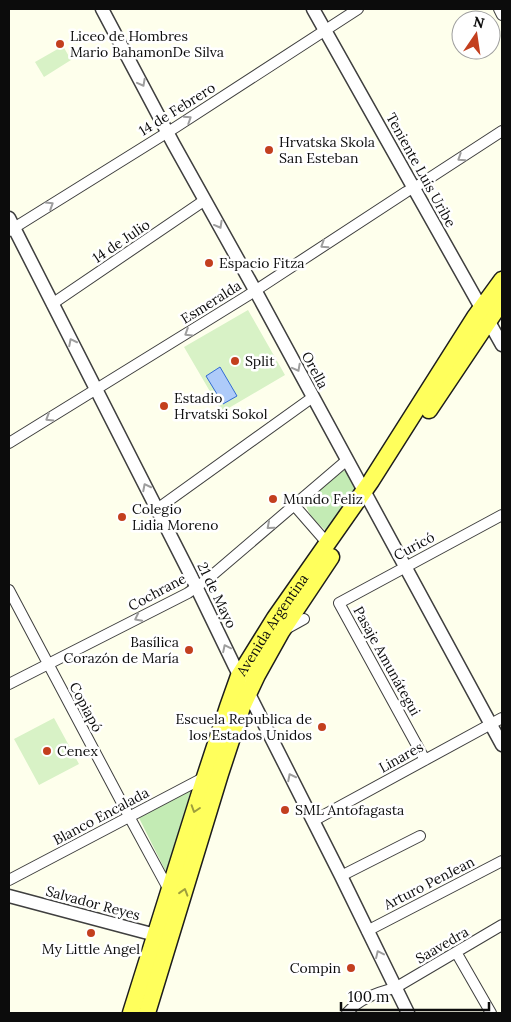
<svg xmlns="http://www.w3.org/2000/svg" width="511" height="1022" font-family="Lora,serif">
  <rect width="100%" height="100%" fill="#feffec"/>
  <path fill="#c3ebb4" d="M341,471H349L359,490L329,534C321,525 305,515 306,501Z
    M191,790L166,872L138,816Z"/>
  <path fill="#d8f2c6" d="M63,46L71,60L44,77L35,62Z
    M248,310L285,375L222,412L184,347Z
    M54,718L79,764L39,785L14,739Z"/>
  <path fill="#aecbf9" stroke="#316bd4" d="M220,367L237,396L223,404L206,376Z"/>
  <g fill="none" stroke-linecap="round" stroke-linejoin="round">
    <g stroke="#3f3f3f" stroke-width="12">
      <path id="minor" d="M499,9L502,15
        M9,231L176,127L358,9
        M52,304L205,200
        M9,443L247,296L406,192L422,183L502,131
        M294,505L328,544
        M157,509L313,397
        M9,590L131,820L169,890
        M286,629L304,619
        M9,684L188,593L209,578L347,460
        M425,760L339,603L502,515
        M313,821L502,718
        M341,876L420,836
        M9,880L205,777
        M367,931L502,861
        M456,952L491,1013
        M347,1013C358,1000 378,992 395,988L502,925"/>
    </g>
    <g stroke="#3f3f3f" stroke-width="15">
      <path id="tertiary" d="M102,9L173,143L255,290L502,745
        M313,9L502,345
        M9,218L191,576L234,665L248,692L341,876L408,1013
        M9,896L163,937"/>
    </g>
    <g stroke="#1d1d1d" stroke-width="19">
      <g id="primary">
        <path d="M429,410L502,301"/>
        <path id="s1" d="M131,1013L205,777L228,707L239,676L275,618L371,481L475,317L502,280"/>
        <path d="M147,1013L220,774L242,707L257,675L281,632L331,557"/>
      </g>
    </g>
    <use href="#minor" stroke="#fff" stroke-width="10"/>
    <use href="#tertiary" stroke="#fff" stroke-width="12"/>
    <use href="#primary" stroke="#ffff5c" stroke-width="16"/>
  </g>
  <defs><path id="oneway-chevron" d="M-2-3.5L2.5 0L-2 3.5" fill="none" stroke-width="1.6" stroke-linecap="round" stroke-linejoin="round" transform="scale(1.25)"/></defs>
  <g stroke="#9e9e9e">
    <use href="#oneway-chevron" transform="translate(142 83) rotate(62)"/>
    <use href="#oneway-chevron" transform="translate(188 119) rotate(-33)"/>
    <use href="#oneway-chevron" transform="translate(461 158) rotate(147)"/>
    <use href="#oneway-chevron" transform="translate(50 205) rotate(-32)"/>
    <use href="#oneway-chevron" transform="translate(219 225) rotate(61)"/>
    <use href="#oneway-chevron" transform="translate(324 245) rotate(147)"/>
    <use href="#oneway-chevron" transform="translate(188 333) rotate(148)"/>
    <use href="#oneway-chevron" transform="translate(72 342) rotate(-117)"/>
    <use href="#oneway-chevron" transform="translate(297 368) rotate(62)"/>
    <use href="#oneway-chevron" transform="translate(49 418) rotate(148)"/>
    <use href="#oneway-chevron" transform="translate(146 487) rotate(-117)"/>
    <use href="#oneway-chevron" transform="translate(270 526) rotate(139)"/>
    <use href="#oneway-chevron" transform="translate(138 618) rotate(153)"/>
    <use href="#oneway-chevron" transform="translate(226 648) rotate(-116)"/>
    <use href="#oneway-chevron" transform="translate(291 777) rotate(-117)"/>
    <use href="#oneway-chevron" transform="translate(379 954) rotate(-115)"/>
  </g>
  <g stroke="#9e9e3c">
    <use href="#oneway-chevron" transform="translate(195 809) rotate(108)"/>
    <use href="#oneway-chevron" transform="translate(184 892) rotate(-73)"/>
  </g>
  <g fill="#c33f1e" stroke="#fff" stroke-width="2">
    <circle cx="60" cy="44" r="5"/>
    <circle cx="269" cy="150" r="5"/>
    <circle cx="209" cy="263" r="5"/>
    <circle cx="235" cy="361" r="5"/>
    <circle cx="164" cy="406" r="5"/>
    <circle cx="273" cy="499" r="5"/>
    <circle cx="122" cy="517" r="5"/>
    <circle cx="189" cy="650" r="5"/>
    <circle cx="322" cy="727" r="5"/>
    <circle cx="47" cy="751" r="5"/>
    <circle cx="285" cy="810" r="5"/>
    <circle cx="91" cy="933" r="5"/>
    <circle cx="351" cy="968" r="5"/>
  </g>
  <g text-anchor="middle" stroke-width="5" stroke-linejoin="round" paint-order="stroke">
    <g font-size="14" fill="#0c0c0c" stroke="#fff" text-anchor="start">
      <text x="70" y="41">Liceo de Hombres<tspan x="70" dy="16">Mario BahamonDe Silva</tspan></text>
      <text x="279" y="147">Hrvatska Skola<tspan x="279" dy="16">San Esteban</tspan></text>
      <text x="219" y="268">Espacio Fitza</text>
      <text x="245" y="366">Split</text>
      <text x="174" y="403">Estadio<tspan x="174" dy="16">Hrvatski Sokol</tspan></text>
      <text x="283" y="504">Mundo Feliz</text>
      <text x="132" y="514">Colegio<tspan x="132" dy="16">Lidia Moreno</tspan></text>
      <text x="179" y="647" text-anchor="end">Basílica<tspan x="179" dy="16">Corazón de María</tspan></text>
      <text x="312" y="724" text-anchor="end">Escuela Republica de<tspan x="312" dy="16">los Estados Unidos</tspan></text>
      <text x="57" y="756">Cenex</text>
      <text x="295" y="815">SML Antofagasta</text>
      <text x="91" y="954" text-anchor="middle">My Little Angel</text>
      <text x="341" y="973" text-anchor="end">Compin</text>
    </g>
    <g font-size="14" fill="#0c0c0c" stroke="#fff">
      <text transform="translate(177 109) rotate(-32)" y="5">14 de Febrero</text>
      <text transform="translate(421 170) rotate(61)" y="5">Teniente Luis Uribe</text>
      <text transform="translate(121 241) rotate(-34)" y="5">14 de Julio</text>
      <text transform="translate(211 302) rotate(-32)" y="5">Esmeralda</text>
      <text transform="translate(315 370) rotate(62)" y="5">Orella</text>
      <text transform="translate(414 546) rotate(-28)" y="5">Curicó</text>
      <text transform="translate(157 592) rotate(-28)" y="5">Cochrane</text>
      <text transform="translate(217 595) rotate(64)" y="5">21 de Mayo</text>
      <text dy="5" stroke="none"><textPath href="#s1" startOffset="415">Avenida Argentina</textPath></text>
      <text transform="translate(387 661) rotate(61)" y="5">Pasaje Amunátegui</text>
      <text transform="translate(86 707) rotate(62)" y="5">Copiapó</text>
      <text transform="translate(401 757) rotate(-29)" y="5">Linares</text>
      <text transform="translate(101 816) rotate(-28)" y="5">Blanco Encalada</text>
      <text transform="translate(429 883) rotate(-27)" y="5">Arturo PenJean</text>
      <text transform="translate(93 903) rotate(15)" y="5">Salvador Reyes</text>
      <text transform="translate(442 945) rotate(-30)" y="5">Saavedra</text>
    </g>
  </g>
  <rect width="511" height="1022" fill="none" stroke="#0c0c0c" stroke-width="20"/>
  <g transform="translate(476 35) rotate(13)"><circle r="24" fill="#ffffff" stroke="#9e9e9e"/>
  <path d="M0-4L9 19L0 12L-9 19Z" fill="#c33f1e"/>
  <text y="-8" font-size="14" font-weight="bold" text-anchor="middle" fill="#0c0c0c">N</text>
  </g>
  <path d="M341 1002v8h148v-8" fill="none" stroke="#0c0c0c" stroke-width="2.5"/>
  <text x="348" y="1002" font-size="15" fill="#0c0c0c" stroke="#ffffff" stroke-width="4" paint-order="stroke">100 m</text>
</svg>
